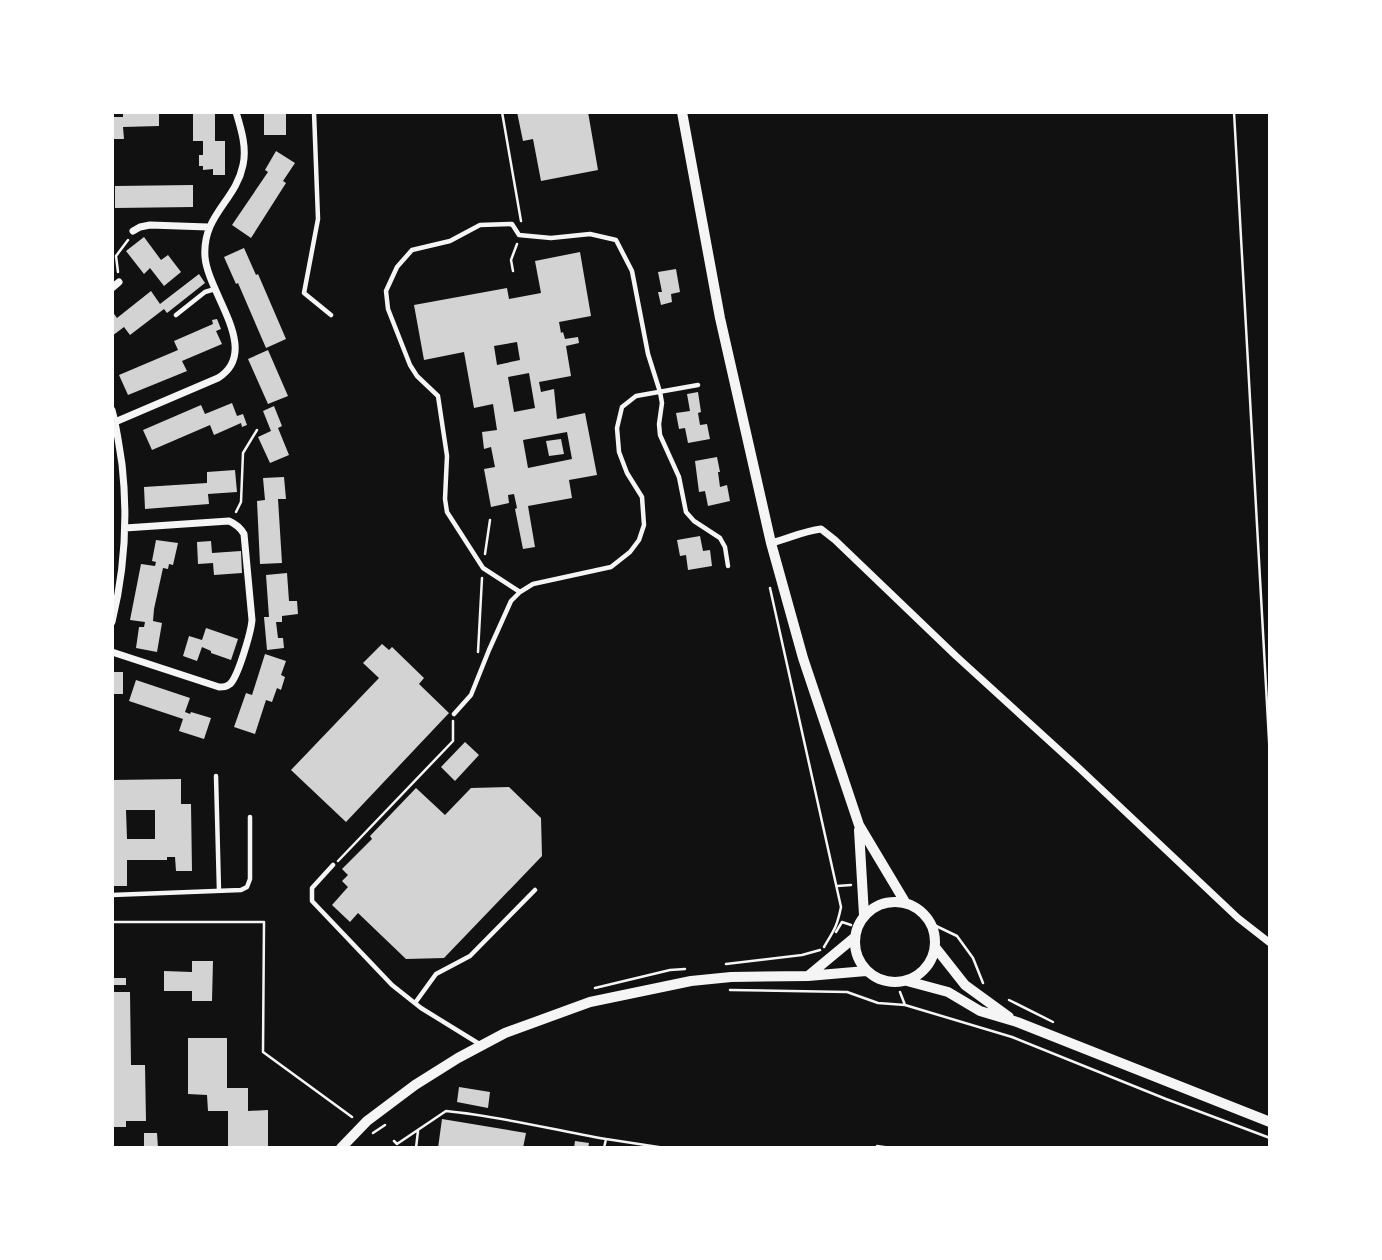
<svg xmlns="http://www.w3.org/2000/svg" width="1382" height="1260" font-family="Georgia,serif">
  <rect width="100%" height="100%" fill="#111"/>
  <path fill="#d3d3d3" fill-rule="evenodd" d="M123,112H159V126L123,127L124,139H112V117H123Z
    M193,112H215V141H225V175H213V169L203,170V166H199V155H203V141H193Z
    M264,112H286V135H264Z
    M517,112H588L598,170L541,181L533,139L523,141Z
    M276,151L295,163L283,181L286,183L251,238L232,225L268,172L265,170Z
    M193,185V207L115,208V186Z
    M144,237L161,260L168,255L181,272L164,286L150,268L144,274L126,251Z
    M244,248L256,275L258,274L286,339L266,348L238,283L236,284L224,257Z
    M580,252L591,316L559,322L561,333L563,332L565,339L578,337L579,343L566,346L571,376L539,382L541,392L554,389L557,419L585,413L597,475L569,480L572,498L528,506L535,547L523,549L515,509L517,508L514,494L508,495L509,503L491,507L484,469L495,467L491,447L484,449L482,432L497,430L493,404L474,408L464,352L424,360L414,305L507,288L509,299L541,293L535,261ZM517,342L520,360L497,365L494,346ZM529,373L535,408L514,412L508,377ZM567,432L572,459L528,468L523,440Z
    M676,269L680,292L671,294L672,302L661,305L658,292H662L658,272Z
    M199,274L205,283L167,313L164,309L130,335L124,327L112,336V311L117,318L151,291L160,304Z
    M217,319L221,329L216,331L222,344L182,361L187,371L128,395L119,375L178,350L174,341L213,324L212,320Z
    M268,350L288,396L268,404L248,359Z
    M698,392L701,412L698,413L700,425L707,424L710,439L688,443L685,428L679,429L676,413L690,411L687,394Z
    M232,403L237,416L243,414L247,425L242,427L241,423L214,435L210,425L152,450L143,430L201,405L205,414Z
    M274,406L282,426L278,428L289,455L270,463L258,437L271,431L263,411Z
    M561,439L564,454L549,456L546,441Z
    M717,457L720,472H718L720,487L727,485L730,501L708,506L705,491L699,492L695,461Z
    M235,470L237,492L208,494L209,504L145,509L144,487L207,483V472Z
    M284,477L286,499H278L282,563L260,564L257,501L265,500L263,478Z
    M700,536L703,551L710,550L712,566L688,570L686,555L680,556L677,540Z
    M156,540L178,543L173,565L169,564L168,569L163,568L154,609L153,621L162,623L157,652L136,648L139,627H144L145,622L130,620L141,564L155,566L156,562L152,561Z
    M211,541L212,553L241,551L242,573L214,575L213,563L198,564L197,542Z
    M287,573L289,601H297L298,614L282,616V622H276L278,638H283L284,648L267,650L264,617H269L266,575Z
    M206,628L238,639L231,660L211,653V651L202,647L197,661L183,656L189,636L202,640Z
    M382,644L389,650L392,647L424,678L419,684L449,713L346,822L291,770L379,678L363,663Z
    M265,654L286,661L281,675L285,677L281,690L277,688L272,702L266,700L255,734L234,727L246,693L252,695Z
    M112,672H123V694H112Z
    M136,680L190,698L185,712L190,714L191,712L211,718L204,739L179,731L183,719L129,701Z
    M465,742L479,755L455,781L441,767Z
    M181,779V804H191L192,871H176L175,857H167V860H127V886H112V780ZM126,810H155V839H127Z
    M509,787L541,818L542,856L444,958L406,959L358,913L350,922L332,905L348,887L342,881L348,875L342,869L372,839L370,836L416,788L445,815L471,788Z
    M192,961H213L212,1001H192V991H164V971L192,972Z
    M112,978H126V985H112Z
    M112,992H130L131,1065H145L146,1121H126V1127H112Z
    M188,1038H227V1088H248V1111L268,1110V1148H228V1111H208L207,1095L188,1094Z
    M459,1087L490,1092L488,1108L457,1102Z
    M442,1119L526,1133L523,1148H438Z
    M144,1133H157L158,1148H144Z
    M575,1141L589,1143L588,1148H574Z"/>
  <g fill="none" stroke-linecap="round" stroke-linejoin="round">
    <path stroke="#f5f5f5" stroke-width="2.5" d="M502,112L521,221
      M1234,112L1270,758
      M513,271L511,260L517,244
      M118,272L116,256L128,240
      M236,512L241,502L243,453L257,430
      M485,554L490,520
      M770,588L841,907C837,927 834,930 824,947
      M478,652L482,578
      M338,861L453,741V721
      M837,886L851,885
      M112,922H264L263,1052L352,1117
      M932,924L957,936L973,958L983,983
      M836,932L842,922L851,925
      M726,964L802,955L820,950
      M595,988L670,970L685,969
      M730,990L847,992L878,1003L905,1005L1012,1037L1166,1099L1270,1138
      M900,992L905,1005
      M1009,1000L1053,1022
      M373,1133L385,1125
      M394,1141L397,1144L446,1111C500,1116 553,1130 606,1139
      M416,1148L418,1131
      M604,1148L606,1139L665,1148
      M876,1148L877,1146L891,1148"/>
    <path stroke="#f5f5f5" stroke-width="4.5" d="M314,112L318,219L304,293L331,315
      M176,315L205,292L215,289
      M520,592L483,568L447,512L445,499L447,456L438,396L417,376L410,365L388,309L386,291L397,267L412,250L450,241L480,225L512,224L519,235L551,238L590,234L616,240L632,271L648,354L660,392L662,403L659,424L660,435L679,477L686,512L694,521L720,538L725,547L728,566
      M454,714L471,695L489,650L511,601L520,592L533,584L611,567L630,552L639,540L644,525L642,497L627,473L619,452L617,428L622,407L636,396L698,385
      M216,776L219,891
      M333,865L312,888V901L392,985L421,1008L481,1045
      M112,895L241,890L247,887L250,879V817
      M415,1003L436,974L470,956L535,890"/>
    <path stroke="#f5f5f5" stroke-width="7" d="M133,231L140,227L150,225L208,227
      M112,288L119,282
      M112,410C117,428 119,446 122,464C128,518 125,569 112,622
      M115,422L218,378C262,351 208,294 205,257C202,215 236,201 243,165C247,147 241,129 236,112
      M771,543C788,539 803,531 821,529L835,540L956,656L1080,769L1238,918L1270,943
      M112,652L219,687C224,687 226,687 230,684C238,677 251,632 252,620L244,534C240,527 236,524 229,521L125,528"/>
    <path stroke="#f5f5f5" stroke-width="10" d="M682,112L720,318L771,543L803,658L859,825L905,902
      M859,830L864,915
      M855 942a40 40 0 1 1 80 0a40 40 0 1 1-80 0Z
      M935,947L965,985L1009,1017
      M808,976L855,937
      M907,981L948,992L980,1011L1017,1022L1270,1122
      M341,1148L367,1121L415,1085L458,1058L505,1033L590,1002L691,981L731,977L808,976L866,971"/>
  </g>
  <rect width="1382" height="1260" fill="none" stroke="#ffffff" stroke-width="228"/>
</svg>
